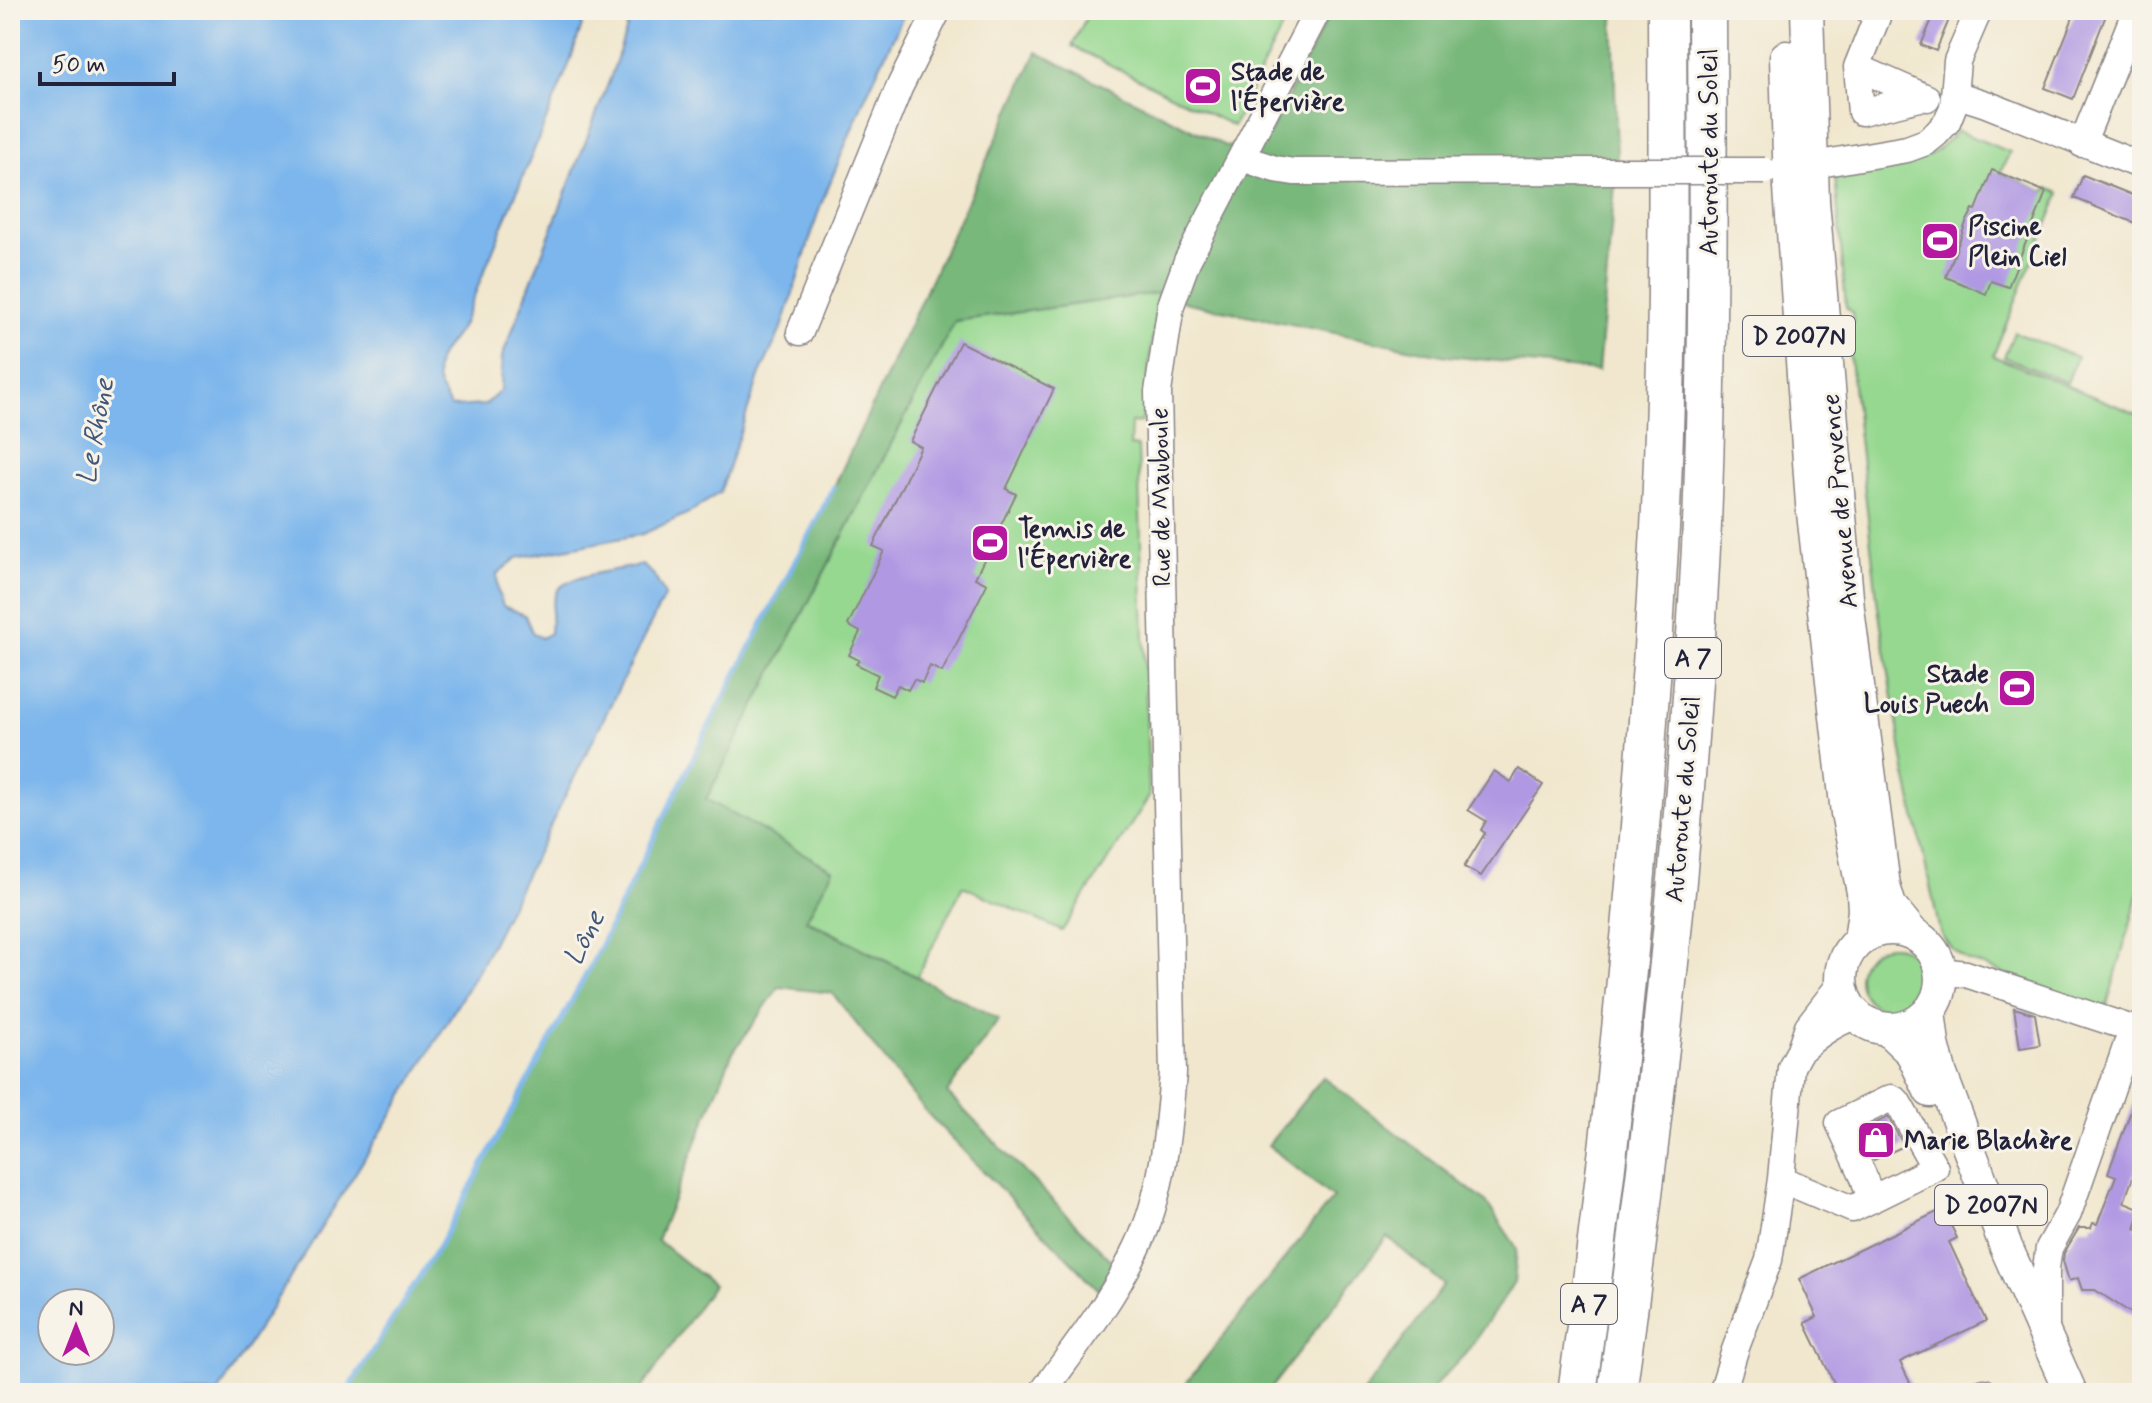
<svg xmlns="http://www.w3.org/2000/svg" width="2152" height="1403" font-family="Mynerve,sans-serif">
  <rect width="100%" height="100%" fill="#f7f3e8"/>
  <filter id="ink" filterUnits="userSpaceOnUse"><feTurbulence type="fractalNoise" baseFrequency=".0125" numOctaves="2"/><feDisplacementMap in="SourceGraphic" scale="16" xChannelSelector="R" yChannelSelector="G"/><feConvolveMatrix kernelMatrix="1 2 1 2 8 2 1 2 1" color-interpolation-filters="sRGB"/></filter>
  <filter id="wash" filterUnits="userSpaceOnUse"><feTurbulence type="fractalNoise" baseFrequency=".006" numOctaves="4" result="noise"/><feDisplacementMap in="SourceGraphic" scale="32" xChannelSelector="R" yChannelSelector="G"/><feGaussianBlur stdDeviation="1.8" result="paint"/><feColorMatrix in="noise" values="0 0 0 0 0 0 0 0 0 0 0 0 0 0 0 0 0 1.4 0 .05"/><feComposite in="paint" operator="in"/></filter>
  <g filter="url(#wash)">
    <rect width="100%" height="100%" fill="#f1e7ce"/>
    <path fill="#96d890" stroke="#5c7d66" stroke-width="2" d="M1090,10H1291L1233,126L1072,46Z
      M1957,131L2010,152L2000,173L2045,192L2048,188L2060,193L1993,356L2142,416V882L2107,1006L2099,1008L1967,960C1954,952 1947,945 1940,932L1905,770L1878,607L1849,350L1847,332L1853,322L1852,312L1846,307L1835,175L1925,157L1937,150Z
      M1158,293L1142,422L1131,423L1130,446L1138,447L1149,797L1062,931L963,886L917,977L806,919L706,799L955,321Z
      M2014,332L2077,357L2067,383L2004,357Z
      M1859 978a32 32 0 1 1 64 0a32 32 0 1 1-64 0Z"/>
    <path fill="#78b87a" stroke="#4d6d5a" stroke-width="2" d="M1331,10H1613L1617,163L1598,371L1447,356L1188,303L1158,293L955,321L706,799L833,870L806,920L999,1019L947,1093L1114,1263L1099,1290L927,1113L832,993L779,987L732,1054L657,1240L713,1285L639,1393H346L440,1244L590,967L704,736L834,487L1037,52L1227,147L1269,135Z
      M1323,1077L1486,1202L1517,1248L1514,1283L1466,1353L1428,1393H1363L1444,1285L1387,1237L1267,1393H1178L1333,1198L1268,1145Z"/>
    <path fill="#7bb6ec" stroke="#4e6c94" stroke-width="2" fill-rule="evenodd" d="M10,10H587L570,62L461,328C435,360 426,370 451,407L485,405L501,390L502,357L611,76L633,10H906L863,102L820,207L783,325L760,374L720,492L691,512L643,534L517,558L497,574L498,591L503,606L525,615L532,632L541,638L550,633C551,619 551,601 558,590C568,575 624,569 642,565L653,574L665,595L481,965L393,1113L218,1393H10ZM52,1303H100V1351H52Z"/>
    <g fill="none" stroke-linecap="round" stroke-linejoin="round">
      <path stroke="#7bb6ec" stroke-width="5" d="M346,1393L440,1244L590,967L704,736L834,487"/>
    </g>
    <g id="blocks">
      <path fill="#b098e3" d="M1936,10H1953L1936,51L1921,45Z
        M2076,10H2108L2073,99L2045,88Z
        M1992,170L2046,192L2008,287L1991,281L1986,294L1946,277L1966,223L1973,209L1976,210Z
        M2083,175L2142,199V226L2074,198Z
        M960,342L1054,389L1006,489L1016,494L975,578L987,584L942,672L930,666L922,683L914,679L908,690L898,685L892,696L873,687L878,675L856,664L859,660L849,655L860,632L848,625L884,551L873,546L921,447L910,441Z
        M1519,769L1543,785L1481,876L1464,867L1485,833L1481,830L1486,821L1468,810L1494,771L1511,782Z
        M2014,1008L2035,1014L2040,1045L2020,1048Z
        M2140,1087L2142,1152L2124,1202L2142,1209L2135,1229L2142,1232V1320L2095,1290H2082L2078,1278L2069,1281L2063,1261L2064,1253L2079,1228H2091L2093,1223L2097,1224L2116,1176L2108,1173Z
        M1888,1117L1904,1146L1874,1160L1860,1131Z
        M1943,1209L1957,1238L1949,1242L1986,1321L1900,1362L1915,1393H1839L1805,1323L1817,1317L1799,1279Z"/>
    </g>
  </g>
  <g filter="url(#ink)">
    <use href="#blocks" fill-opacity="0" stroke="#8a8484" stroke-width="2"/>
    <g fill="none" stroke-linecap="round" stroke-linejoin="round">
      <g stroke="#8a8484" stroke-width="29">
        <path id="minor" d="M1868,10L1877,17L1857,67L1861,112L1924,97
          M1857,67L1927,98
          M1955,94L1986,104L2142,166
          M2082,144L2136,10
          M1242,158L1275,169L1294,172L1612,171
          M1796,168L1907,149L1926,142L1936,134L1947,122L1953,107L1957,61L1979,10
          M800,332L899,88L938,10
          M1940,971L1966,974L2142,1032
          M1799,1052C1816,1036 1835,1022 1857,1016
          M1781,1179L1852,1209L1935,1168L1897,1101L1891,1098L1839,1123L1863,1175L1871,1200
          M2046,1330V1268L2049,1248L2068,1214L2132,1030
          M1042,1393C1076,1346 1112,1301 1137,1248C1163,1194 1168,1132 1173,1073L1158,392L1171,305L1187,261L1318,10
          M1722,1393L1735,1350L1769,1260L1781,1179L1791,1067L1799,1052L1808,1026L1841,983
          M1982,1393L1984,1392"/>
      </g>
      <g stroke="#8a8484" stroke-width="35">
        <path id="major" d="M1807,10L1813,201L1848,609L1884,886L1890,906L1913,934
          M1786,57L1790,188L1812,504L1847,813L1863,892L1864,911L1860,940
          M1841 979a50 50 0 1 1 100 0a50 50 0 1 1-100 0Z
          M1929,1011L1933,1044L1940,1072L2006,1247L2071,1393
          M1887,1029L1912,1053L1930,1091"/>
      </g>
      <g stroke="#8a8484" stroke-width="41">
        <path id="highway" d="M1577,1393C1616,1112 1644,830 1659,547C1669,368 1668,189 1667,10
          M1617,1393C1656,1112 1687,830 1701,547C1709,368 1708,189 1707,10"/>
      </g>
      <use href="#minor" stroke="#fff" stroke-width="26"/>
      <use href="#major" stroke="#fff" stroke-width="32"/>
      <use href="#highway" stroke="#fff" stroke-width="38"/>
      <g stroke="#8a8484" stroke-width="29" stroke-linecap="butt">
        <path id="minor-bridge" d="M1612,171H1765"/>
      </g>
      <use href="#minor-bridge" stroke="#fff" stroke-width="26"/>
    </g>
  </g>
  <defs>
    <g id="stadium-square" transform="scale(2)"><rect x="-9" y="-9" width="18" height="18" rx="4" fill="#b5179e" stroke="#f7f3e8"/><path d="M0-5a6.5 5 0 1 0 0 10a6.5 5 0 1 0 0-10ZM-3.5-1.8h7v3.6h-7Z" fill="#fff"/></g>
    <g id="shop-square" transform="scale(2)"><rect x="-9" y="-9" width="18" height="18" rx="4" fill="#b5179e" stroke="#f7f3e8"/><path d="M-5-2.5h2.3a2.7 3.5 0 0 1 5.4 0H5L5.5 6h-11ZM-1.5-2.5h3a1.5 2.3 0 0 0-3 0Z" fill="#fff"/></g>
  </defs>
  <g fill-rule="evenodd">
    <use href="#stadium-square" x="1203" y="86"/>
    <use href="#stadium-square" x="1940" y="241"/>
    <use href="#stadium-square" x="990" y="543"/>
    <use href="#stadium-square" x="2017" y="688"/>
    <use href="#shop-square" x="1876" y="1140"/>
  </g>
  <g text-anchor="middle" stroke-width="6" stroke-linejoin="round" paint-order="stroke">
    <g fill="#f7f3e8" stroke="#62616f" stroke-width="2">
      <rect x="1743" y="316" width="112" height="40" rx="6"/>
      <rect x="1665" y="638" width="56" height="40" rx="6"/>
      <rect x="1935" y="1185" width="112" height="40" rx="6"/>
      <rect x="1561" y="1284" width="56" height="40" rx="6"/>
    </g>
    <g font-size="24" font-weight="bold" fill="#22223b">
      <text x="1799" y="344">D 2007N</text>
      <text x="1693" y="666">A 7</text>
      <text x="1991" y="1213">D 2007N</text>
      <text x="1589" y="1312">A 7</text>
    </g>
    <g font-size="26" font-weight="bold" fill="#22223b" stroke="#f7f3e8" text-anchor="start">
      <text x="1231" y="80">Stade de<tspan x="1231" dy="30">l'Épervière</tspan></text>
      <text x="1968" y="235">Piscine<tspan x="1968" dy="30">Plein Ciel</tspan></text>
      <text x="1018" y="537">Tennis de<tspan x="1018" dy="30">l'Épervière</tspan></text>
      <text x="1989" y="682" text-anchor="end">Stade<tspan x="1989" dy="30">Louis Puech</tspan></text>
      <text x="1904" y="1149">Marie Blachère</text>
    </g>
    <g font-size="26" fill="#22223b" stroke="#f7f3e8">
      <text transform="translate(1708 152) rotate(-90)" y="9">Autoroute du Soleil</text>
      <text transform="translate(1160 497) rotate(-91)" y="9">Rue de Mauboule</text>
      <text transform="translate(1839 501) rotate(-95)" y="9">Avenue de Provence</text>
      <text transform="translate(1682 799) rotate(-85)" y="9">Autoroute du Soleil</text>
    </g>
    <g font-size="28" font-style="italic" fill="#415679" stroke="#f7f3e8">
      <text transform="translate(94 431) rotate(-80)" y="10">Le Rhône</text>
      <text transform="translate(583 937) rotate(-63)" y="10">Lône</text>
    </g>
  </g>
  <rect width="2152" height="1403" fill="none" stroke="#f7f3e8" stroke-width="40"/>
  <g transform="translate(76 1327)"><circle r="38" fill="#f7f3e8" stroke="#a29fa3" stroke-width="2"/>
  <path d="M0-6L14 30L0 20L-14 30Z" fill="#b5179e"/>
  <text y="-12" font-size="22" font-weight="bold" text-anchor="middle" fill="#22223b">N</text>
  </g>
  <path d="M40 72v12h134v-12" fill="none" stroke="#22223b" stroke-width="4"/>
  <text x="52" y="72" font-size="24" fill="#22223b" stroke="#f7f3e8" stroke-width="6" paint-order="stroke">50 m</text>
</svg>
